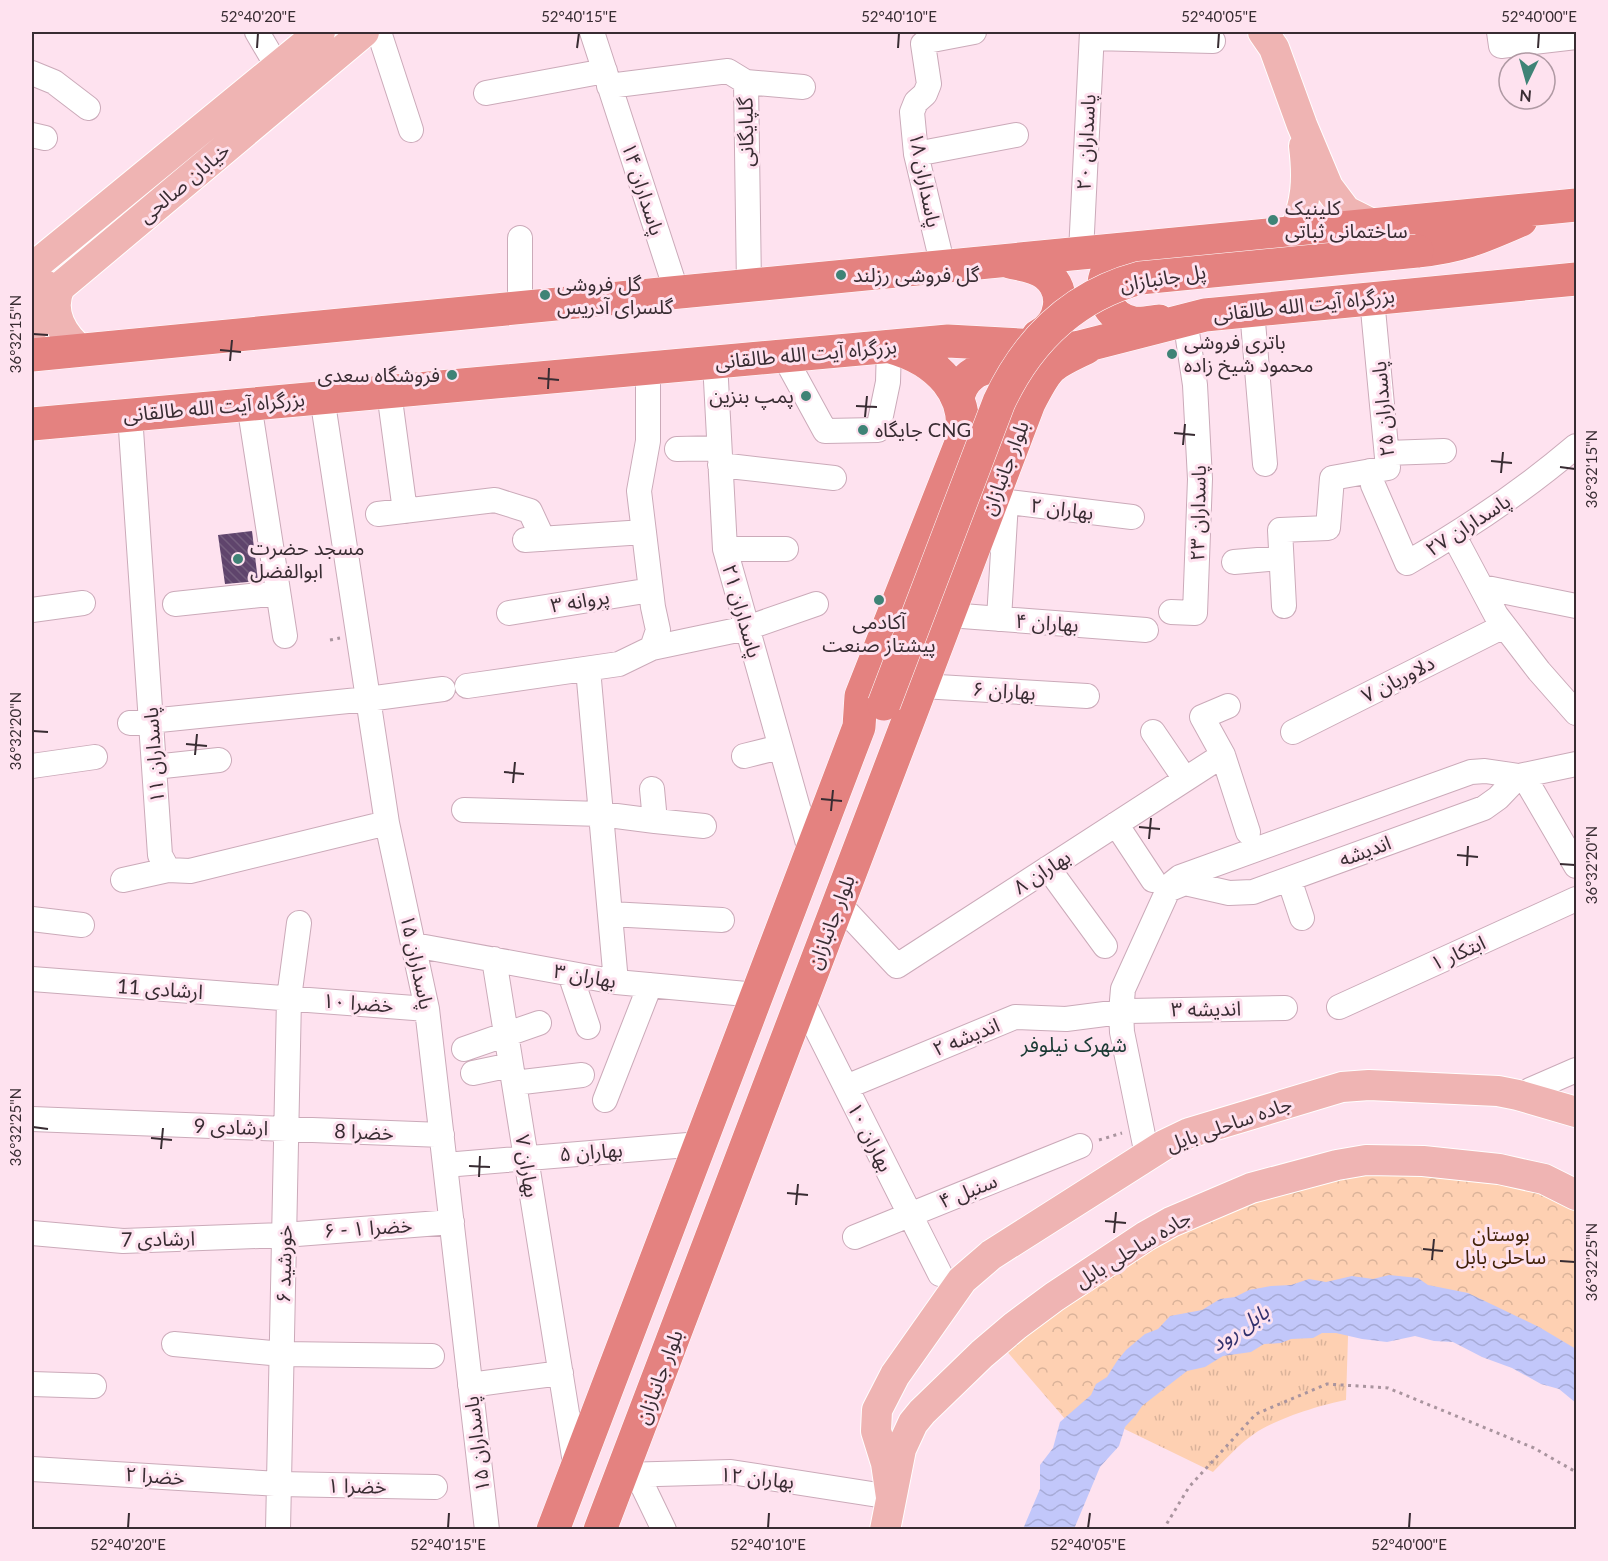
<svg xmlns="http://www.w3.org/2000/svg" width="1608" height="1561" font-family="Lato,'Noto Sans Arabic',sans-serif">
  <defs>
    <pattern id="grass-tufts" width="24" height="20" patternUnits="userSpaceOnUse" patternTransform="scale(1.5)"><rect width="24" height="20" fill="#fed0b2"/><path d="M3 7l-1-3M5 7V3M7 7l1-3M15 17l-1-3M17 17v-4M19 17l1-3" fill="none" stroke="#dab39a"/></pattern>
    <pattern id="park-crowns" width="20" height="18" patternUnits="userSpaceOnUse" patternTransform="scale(1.5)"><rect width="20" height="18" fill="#fed0b2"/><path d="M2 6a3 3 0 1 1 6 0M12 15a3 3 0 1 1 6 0" fill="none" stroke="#dab39a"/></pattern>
    <pattern id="water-waves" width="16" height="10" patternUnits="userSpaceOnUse" patternTransform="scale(1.5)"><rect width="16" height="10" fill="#c2c7fa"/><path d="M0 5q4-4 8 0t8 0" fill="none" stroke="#a7abd7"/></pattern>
    <pattern id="building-back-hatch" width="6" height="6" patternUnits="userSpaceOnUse" patternTransform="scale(1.5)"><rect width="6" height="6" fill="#5f446c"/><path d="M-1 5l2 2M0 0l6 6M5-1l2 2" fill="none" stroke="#735d7d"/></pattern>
  </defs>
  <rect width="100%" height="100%" fill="#fee2ef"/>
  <path fill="url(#grass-tufts)" d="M1273,1304L1349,1305L1346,1400C1320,1405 1275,1419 1254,1434C1239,1444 1226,1459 1213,1472L1106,1420Z"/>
  <path fill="url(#park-crowns)" d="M1366,1160L1576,1195V1372L1457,1306L1274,1304L1085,1442L998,1341L1146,1236Z"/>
  <path fill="url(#water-waves)" d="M1389,1275L1418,1278L1428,1285L1468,1293L1539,1327L1576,1349V1403L1559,1389L1541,1384L1512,1368L1482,1357L1453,1342L1434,1341L1415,1336L1387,1342L1362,1339L1336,1333H1322L1313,1338L1291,1339L1281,1343L1264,1344L1251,1352L1223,1356L1205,1367L1187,1371L1142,1406L1136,1415L1125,1427L1119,1446L1100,1467L1074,1529H1023L1040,1489V1465L1053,1448L1060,1422L1091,1395L1096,1384L1107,1377L1117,1361L1126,1350L1145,1334L1158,1329L1170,1316L1202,1310L1220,1299L1235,1297L1249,1290L1271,1286L1291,1285L1309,1279L1326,1282L1352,1276L1373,1279Z"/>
  <path fill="url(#building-back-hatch)" d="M252,531L258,581L225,584L218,535Z"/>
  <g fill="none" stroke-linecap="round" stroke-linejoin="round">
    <g stroke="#cbaab9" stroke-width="26">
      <path id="minor" d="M257,32L277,66
        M379,32L411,130
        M592,32L677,293
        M1499,32L1501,46L1576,37
        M1092,38L1213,41
        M32,73L54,82L88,108
        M746,82L803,87
        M609,86L728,71L746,82L749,286
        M486,93L605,71
        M32,135L45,138
        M916,154L1016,135
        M1081,252L1092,32
        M939,268L940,254L916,154L912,112L916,102L925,94L929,84L923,44L927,41L974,32
        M520,308V238
        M1252,310L1265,464
        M784,356L825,431L878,430L888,382L889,346
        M715,362L725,549L811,854
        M389,392L405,511
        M322,397L387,823L427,1009L487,1530
        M249,404L285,636
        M130,415L160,855L168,870L190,871L387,823
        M677,449L719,448
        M1387,453L1444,451
        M720,465L834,478
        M1370,471L1373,485L1407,563C1468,528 1523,491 1576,446
        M992,500L1132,517
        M378,514L495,500L530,511L543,539
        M1454,536L1496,615L1539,671L1576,713
        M525,540L644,532
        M725,549H786
        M1234,562L1281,558
        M1482,587L1576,606
        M175,604L278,593
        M1284,606L1280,530L1328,528L1332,478L1388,468L1372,299
        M32,610L83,603
        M1171,612L1195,613L1200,479L1195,385L1185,319
        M509,613L651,590
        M949,615L1146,630
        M999,619L1006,502
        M652,648L747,628L816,604
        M588,669L616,982
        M467,686L619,664L652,648L658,630L653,607L639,491L648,441V368
        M922,686L1087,696
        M130,723L368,699L443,689
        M1153,732L1185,779
        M1293,732L1504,626
        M1223,755L1248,832
        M744,756L780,747
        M32,766L95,757
        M154,767L219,760
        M1485,771L1519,776L1498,798L1484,808L1253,892L1229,893L1185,883L1168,890L1170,885L1180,877L1471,772Z
        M1523,775L1576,866
        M1519,776L1576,764
        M464,810L601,814L655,821L652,789
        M655,821L704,826
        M1116,824L1153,880
        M1048,868L1105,946
        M1289,879L1302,918
        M123,880L168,870
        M839,904L897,966L1223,755L1202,717L1228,706
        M610,914L722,920
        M32,919L82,925
        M414,945L616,982L757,995
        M494,959L576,1469
        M570,974L588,1027
        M32,979L427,1009
        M802,1000L940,1274
        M1339,1007L1576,899
        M464,1049L539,1023
        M473,1073L511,1065
        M514,1083L582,1075
        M846,1087L1015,1017L1066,1019L1128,1011L1285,1008
        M1530,1090L1576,1070
        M605,1100L650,985
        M32,1119L442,1135
        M1147,1155L1122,1032L1121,1012L1123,989L1168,890
        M445,1165L700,1144
        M32,1233L123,1241L284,1235L452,1222
        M855,1237L1080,1146
        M174,1344L282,1354L432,1356
        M32,1384L94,1386
        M470,1385L561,1373
        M32,1469L279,1484L435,1487
        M621,1475L731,1472L891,1497
        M638,1476L664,1530
        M278,1530L289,998L299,923"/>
    </g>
    <g stroke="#fff" stroke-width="32">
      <path id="major" d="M1263,32L1274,48L1302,125L1328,187L1346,211L1374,225
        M1293,233C1307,203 1308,178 1304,146
        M32,268L320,32
        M32,328C46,321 36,298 47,286
        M82,351C63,336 48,312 60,287L364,32
        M891,1497L886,1463L876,1431L877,1410L895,1375L962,1280L991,1255L1164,1145L1189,1133L1342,1087L1369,1085L1498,1091L1518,1095L1576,1112
        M885,1530L901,1449L913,1423L922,1412L982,1354L1015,1326L1054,1297L1146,1236L1171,1222L1251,1188L1337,1165L1366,1160L1423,1161L1499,1169L1544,1179L1576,1195"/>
    </g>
    <g stroke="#fff" stroke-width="34">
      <path id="highway" d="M1417,251C1460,247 1482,237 1521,220
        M1010,262C1022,265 1036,266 1046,274C1068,291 1062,324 1038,336
        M1110,267C1095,289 1108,319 1134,323C1142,324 1151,322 1159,321
        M32,355L1576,205
        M958,399C964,358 1023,356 1029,398
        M32,424L948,341L1076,348L1205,315L1576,279
        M553,1530L859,727L861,696L961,443C971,393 937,360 891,347
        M600,1530L1029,403C1048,366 1049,365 1086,348"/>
    </g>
    <path stroke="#a9949e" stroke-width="3" stroke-dasharray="3 4.5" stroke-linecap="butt" d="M330,640L340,638
      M1099,1140L1122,1133
      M1163,1530L1189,1487L1256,1414L1327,1384L1388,1388L1534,1448L1576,1472"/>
    <use href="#minor" stroke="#fff" stroke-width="24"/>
    <use href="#major" stroke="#efb4b3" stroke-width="30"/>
    <use href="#highway" stroke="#e48280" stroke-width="33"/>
    <g stroke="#fff" stroke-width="34" stroke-linecap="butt">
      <path id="highway-bridge" d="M884,704L999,402C1028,340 1073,296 1140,278L1417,251"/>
    </g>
    <use href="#highway-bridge" stroke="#e48280" stroke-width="33"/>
  </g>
  <path fill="none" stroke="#382c32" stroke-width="2" d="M257,48L258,33M577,48L579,33M898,48L899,33M1218,48L1219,33M1538,48L1539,33M33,334L48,335M220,350L241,352M230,361L232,340M538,378L559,380M548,389L549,368M856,406L877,407M865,417L867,396M1174,433L1195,435M1183,445L1185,424M1491,461L1512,463M1560,467L1575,469M1501,473L1503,452M33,731L48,732M186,744L207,746M195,755L197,734M504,772L524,774M513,783L515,762M821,799L842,801M831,811L833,790M1139,827L1160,829M1149,839L1151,818M1457,855L1478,857M1560,864L1575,865M1467,866L1468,846M33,1127L48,1129M151,1138L172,1140M161,1149L163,1128M469,1166L490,1167M479,1177L480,1156M787,1193L808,1195M796,1205L798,1184M1105,1221L1126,1223M1114,1233L1116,1212M1423,1249L1443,1251M1432,1260L1434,1239M1560,1261L1575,1262M128,1528L129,1513M448,1528L449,1513M768,1528L769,1513M1088,1528L1090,1513M1409,1528L1410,1513"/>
  <g fill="#3f8376" stroke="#fee2ef" stroke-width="2">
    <circle cx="1273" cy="220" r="6"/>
    <circle cx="841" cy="275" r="6"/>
    <circle cx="545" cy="295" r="6"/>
    <circle cx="1172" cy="354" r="6"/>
    <circle cx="452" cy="375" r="6"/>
    <circle cx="806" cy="396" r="6"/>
    <circle cx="863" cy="430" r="6"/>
    <circle cx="238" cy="559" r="6"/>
    <circle cx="879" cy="600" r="6"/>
  </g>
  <g text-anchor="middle" stroke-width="6" stroke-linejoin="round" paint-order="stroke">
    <g font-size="20" fill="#382c32" stroke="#fee2ef">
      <text transform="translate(746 132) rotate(-91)" y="7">گلپایگانی</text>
      <text transform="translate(1086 142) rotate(-87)" y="7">پاسداران ۲۰</text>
      <text transform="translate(925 180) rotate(79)" y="7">پاسداران ۱۸</text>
      <text transform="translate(184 183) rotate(-40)" y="7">خیابان صالحی</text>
      <text transform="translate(643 189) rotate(72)" y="7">پاسداران ۱۴</text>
      <text transform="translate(1163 278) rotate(-9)" y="7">پل جانبازان</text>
      <text transform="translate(1304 305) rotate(-6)" y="7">بزرگراه آیت الله طالقانی</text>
      <text transform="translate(806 354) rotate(-5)" y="7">بزرگراه آیت الله طالقانی</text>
      <text transform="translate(214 407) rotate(-5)" y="7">بزرگراه آیت الله طالقانی</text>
      <text transform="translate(1383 409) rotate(-95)" y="7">پاسداران ۲۵</text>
      <text transform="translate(1005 468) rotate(-69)" y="7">بلوار جانبازان</text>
      <text transform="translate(1062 509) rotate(7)" y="7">بهاران ۲</text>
      <text transform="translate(1198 513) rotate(-89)" y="7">پاسداران ۲۳</text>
      <text transform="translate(1468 525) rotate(-33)" y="7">پاسداران ۲۷</text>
      <text transform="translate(580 601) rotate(-9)" y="7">پروانه ۳</text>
      <text transform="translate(742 611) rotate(74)" y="7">پاسداران ۲۱</text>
      <text transform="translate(1047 623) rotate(4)" y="7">بهاران ۴</text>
      <text transform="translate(1398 679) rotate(-27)" y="7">دلاوریان ۷</text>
      <text transform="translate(1004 691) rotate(4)" y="7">بهاران ۶</text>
      <text transform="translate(154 755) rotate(-94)" y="7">پاسداران ١١</text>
      <text transform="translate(1365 851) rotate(-20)" y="7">اندیشه</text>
      <text transform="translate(1042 872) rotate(-33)" y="7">بهاران ۸</text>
      <text transform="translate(831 922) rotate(-69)" y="7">بلوار جانبازان</text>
      <text transform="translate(1458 953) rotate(-24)" y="7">ابتکار ۱</text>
      <text transform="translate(417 962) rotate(78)" y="7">پاسداران ۱۵</text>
      <text transform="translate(585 976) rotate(10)" y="7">بهاران ۳</text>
      <text transform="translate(160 989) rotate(4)" y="7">ارشادی 11</text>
      <text transform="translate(358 1003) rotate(4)" y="7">خضرا ۱۰</text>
      <text transform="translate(1206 1009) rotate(-1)" y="7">اندیشه ۳</text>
      <text transform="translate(966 1037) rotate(-22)" y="7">اندیشه ۲</text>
      <text transform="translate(1229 1124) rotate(-19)" y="7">جاده ساحلی بایل</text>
      <text transform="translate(231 1127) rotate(2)" y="7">ارشادی 9</text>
      <text transform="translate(364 1132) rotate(2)" y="7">خضرا 8</text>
      <text transform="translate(870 1137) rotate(63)" y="7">بهاران ۱۰</text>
      <text transform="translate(591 1152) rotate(-4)" y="7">بهاران ۵</text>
      <text transform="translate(527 1166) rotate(81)" y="7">بهاران ۷</text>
      <text transform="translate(968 1191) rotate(-22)" y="7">سنبل ۴</text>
      <text transform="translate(368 1228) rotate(-4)" y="7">خضرا ۱ - ۶</text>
      <text transform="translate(158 1239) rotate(-1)" y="7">ارشادی 7</text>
      <text transform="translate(1133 1249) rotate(-31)" y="7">جاده ساحلی بابل</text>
      <text transform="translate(284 1264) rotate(-89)" y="7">خورشید ۶</text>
      <text transform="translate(659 1377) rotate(-69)" y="7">بلوار جانبازان</text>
      <text transform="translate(477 1444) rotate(-97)" y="7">پاسداران ۱۵</text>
      <text transform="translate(155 1476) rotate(4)" y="7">خضرا ۲</text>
      <text transform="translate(757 1478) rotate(6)" y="7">بهاران ۱۲</text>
      <text transform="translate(357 1486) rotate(1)" y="7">خضرا ۱</text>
    </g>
    <g font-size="20" fill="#382c32" stroke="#fee2ef" text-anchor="start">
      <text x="1285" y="215">کلینیک<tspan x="1285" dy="23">ساختمانی ثباتی</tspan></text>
      <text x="853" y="282">گل فروشی رزلند</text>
      <text x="557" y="291">گل فروشی<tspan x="557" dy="23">گلسرای آدریس</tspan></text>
      <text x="1184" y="349">باتری فروشی<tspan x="1184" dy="23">محمود شیخ زاده</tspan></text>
      <text x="440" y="382" text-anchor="end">فروشگاه سعدی</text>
      <text x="794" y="403" text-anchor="end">پمپ بنزین</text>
      <text x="875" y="437">جایگاه CNG</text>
      <text x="250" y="555">مسجد حضرت<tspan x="250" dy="23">ابوالفضل</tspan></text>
      <text x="879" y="629" text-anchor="middle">آکادمی<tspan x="879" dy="23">پیشتاز صنعت</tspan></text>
    </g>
    <g font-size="20" fill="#422209" stroke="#fee2ef">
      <text x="1501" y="1241">بوستان<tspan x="1501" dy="23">ساحلی بابل</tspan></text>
    </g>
    <g font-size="21" fill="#193933" stroke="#fee2ef">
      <text x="1074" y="1052">شهرک نیلوفر</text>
    </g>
    <g font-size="21" font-style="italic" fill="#32316d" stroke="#fee2ef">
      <text transform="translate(1240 1328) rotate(-34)" y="7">بابل رود</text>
    </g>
  </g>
  <rect width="1608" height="1561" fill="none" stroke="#fee2ef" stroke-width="66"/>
  <g transform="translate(1527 81) rotate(185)"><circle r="28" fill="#fee2ef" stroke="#af99a3" stroke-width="1.5"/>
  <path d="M0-4.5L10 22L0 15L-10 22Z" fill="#3f8376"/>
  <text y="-9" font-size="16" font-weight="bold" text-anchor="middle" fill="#382c32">N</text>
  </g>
  <rect x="33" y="33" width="1542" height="1495" fill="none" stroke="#382c32" stroke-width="2"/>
  <g font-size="15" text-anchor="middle" fill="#382c32">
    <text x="258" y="22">52°40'20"E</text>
    <text x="579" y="22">52°40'15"E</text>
    <text x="899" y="22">52°40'10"E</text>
    <text x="1219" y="22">52°40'05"E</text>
    <text x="1539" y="22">52°40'00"E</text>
    <text transform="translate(16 334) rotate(-90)" y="5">36°32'15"N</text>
    <text transform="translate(1592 469) rotate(-90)" y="5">36°32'15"N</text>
    <text transform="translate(16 731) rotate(-90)" y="5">36°32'20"N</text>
    <text transform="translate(1592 865) rotate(-90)" y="5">36°32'20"N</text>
    <text transform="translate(16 1127) rotate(-90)" y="5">36°32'25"N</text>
    <text transform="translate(1592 1262) rotate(-90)" y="5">36°32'25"N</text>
    <text x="128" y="1550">52°40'20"E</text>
    <text x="448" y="1550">52°40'15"E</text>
    <text x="768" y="1550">52°40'10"E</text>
    <text x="1088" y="1550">52°40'05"E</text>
    <text x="1409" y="1550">52°40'00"E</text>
  </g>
</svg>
